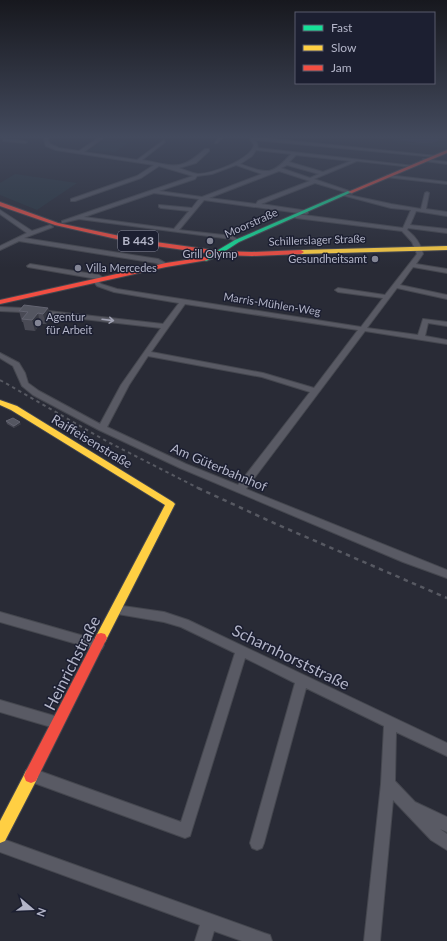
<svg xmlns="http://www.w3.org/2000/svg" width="447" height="941" font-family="Lato,sans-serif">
  <rect width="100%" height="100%" fill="#292b36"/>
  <path fill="#29353f" d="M393,136C399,136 405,142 412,143C418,143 433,143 438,141L439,136H447V148L395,143Z
    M105,139L129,142L115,152L88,151Z
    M15,174L77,183L37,210L0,195V183Z"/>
  <path fill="#363b5e" d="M398,136H439L438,141C431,145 408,142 400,140Z"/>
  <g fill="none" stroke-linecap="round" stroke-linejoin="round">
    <g stroke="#45474f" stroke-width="2">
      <path id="street" d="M46,136H50L48,140L50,144L59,148L79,151L101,136H106L84,152L137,160L164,140L165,142L142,160C173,165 179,173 205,149H209V151L196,163L179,168C185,170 192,173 198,174C211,174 251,160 254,145L248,136L437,156L435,157L255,140L257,143L258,148L414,166L412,167L357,161L314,179L352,192V194L315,183L261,204L308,211V213L306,214L204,200L179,230L232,236L240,241L237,243L231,239L79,219L62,223V221L193,176L159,166L141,178L75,201H71V199L137,176L154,165L56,150L46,146L44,140ZM256,150L291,154C271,177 267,173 240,164L252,156ZM296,155L351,161L323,172L289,162ZM236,165L262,174L202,197L159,191L195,179L197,176L212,174ZM287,165L319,174L310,178L281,168ZM279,171L310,181L258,201L256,204L209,198ZM154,193L199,199L192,208L159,205V207L161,208L189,211L174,229L84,217Z
        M219,136H224L217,143H215Z
        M371,136H384V137L382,138Z
        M4,139L25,141L27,142L25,143L3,141Z
        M423,159L447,162V164L425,161Z
        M388,175L447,182V184L386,177V176Z
        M427,192L429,193L426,209L447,212V216L416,211L410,225L447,229V233L408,228L407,230C415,236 421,244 423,254L416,264L447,269V273L413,267L400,285L447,295V299L397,288L367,328L418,335L423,319L447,322V326L428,323L425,336L447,340V344L365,331L246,489L447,570V578L403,562L180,468L99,430L33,395L22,386L13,366L0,358V353L19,363L25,373L28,383L39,391L100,424L121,385L161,328L22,312L0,311V307L22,308L163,324L179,303L114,292L97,286L93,281L96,279L101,284L117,289L361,327L383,298L338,292L335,290L338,288L385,295L417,254L412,242L402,231L296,218L293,216L296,214L403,228L411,210L391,208L342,195L344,194L391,204L421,209L425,193ZM185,304L358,330L314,388L263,373L151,352ZM148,356L262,377L310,392L238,485L186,464L107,427L129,385Z
        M0,210L32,231L50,225L53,227L24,238L158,259L169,265L166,267L156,263L19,241L0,250V246L27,233L0,214Z
        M30,264L99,275L105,279L102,281L97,279L28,267L27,266Z
        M116,605L164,612L188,620L447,743V756L396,732L395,781L415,802L447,817V832L440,829L447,834V850L431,840L393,800L380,941H364L381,784L384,726L306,688L264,843L262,848L257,850L252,848L250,843L295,683L245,658L190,836L185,838L26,780L24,775L26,770L31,768L181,822L235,653L181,627L164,622L112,613L110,610L112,607Z
        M0,612L98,640L102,641L104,645L102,649L98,650L0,622Z
        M0,700L58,717L62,719L64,723L62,727L58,729L0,712Z
        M0,838L264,933L270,935L272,941H242L214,931L211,941H195L200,925L0,852Z"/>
    </g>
    <g stroke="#45474f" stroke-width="2">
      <path id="fast" d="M348,191L352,192L239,242L216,257L206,261L203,259L235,240Z"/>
    </g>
    <g stroke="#45474f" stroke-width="2">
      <path id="slow" d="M447,246V250L301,254L298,252L301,250Z
        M0,400L17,406L173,502L175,504L105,642L101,643L97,642L95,638L165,505L11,410L0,405Z
        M31,769L36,771L38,776L36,781L5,841L0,843V821L26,771Z"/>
    </g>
    <g stroke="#45474f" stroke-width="2">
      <path id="jam" d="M447,150V153L352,193L348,192Z
        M0,202L58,223L134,239L220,251L252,252L301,250L304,252L301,254L252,256L220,255L134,243L55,225L0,206Z
        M206,257L208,258V260L166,267L0,304V300L166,263Z
        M101,633L105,634L107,638L36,781L31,783L26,781L24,776L26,771L97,634Z"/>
    </g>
    <use href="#street" fill="#595a64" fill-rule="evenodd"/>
    <use href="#fast" fill="#16e098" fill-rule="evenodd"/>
    <use href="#slow" fill="#ffcf43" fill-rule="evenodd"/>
    <use href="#jam" fill="#f24e42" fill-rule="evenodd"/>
    <path stroke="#575962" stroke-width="2" stroke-dasharray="3.5 3.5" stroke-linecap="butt" d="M0,380L108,442L200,489"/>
    <path stroke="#575962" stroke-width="2.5" stroke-dasharray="4.5 4.5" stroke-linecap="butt" d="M198,488L276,524L447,598"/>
  </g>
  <path fill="#494a55" d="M48,308L51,318L46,324H40L35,331L25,330L23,322H22L19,311Z
    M6,421L21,424L14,428L7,424Z"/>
  <path fill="#373943" d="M48,308L51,318L46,324L43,314Z
    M38,313L40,324L35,331L32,320Z
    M20,422L21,424L14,428V426Z"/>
  <path fill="#545661" stroke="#636471" d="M24,305L48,308L43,314L38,313L32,320L22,319L28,312L19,311Z
    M13,418L20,422L14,426L6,421Z"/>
  <defs><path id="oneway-shaft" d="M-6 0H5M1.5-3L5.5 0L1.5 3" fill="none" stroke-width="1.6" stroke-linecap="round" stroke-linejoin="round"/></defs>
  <use stroke="#a1a3b4" href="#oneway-shaft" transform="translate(108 320) rotate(7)"/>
  <linearGradient id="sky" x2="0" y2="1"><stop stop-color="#17181e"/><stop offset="0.51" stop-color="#434a5d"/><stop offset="1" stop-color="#434a5d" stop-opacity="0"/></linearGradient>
  <rect width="447" height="268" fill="url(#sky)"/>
  <g fill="#838595" stroke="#1c1f31" stroke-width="1.5">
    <circle cx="210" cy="241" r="4"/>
    <circle cx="375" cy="259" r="4"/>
    <circle cx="78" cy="268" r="4"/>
    <circle cx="38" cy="323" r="4"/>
  </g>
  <g text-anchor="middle" stroke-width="3" stroke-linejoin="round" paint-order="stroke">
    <g font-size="11" fill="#b3b5c8" stroke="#1c1f31">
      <text transform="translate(251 223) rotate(-24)" y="4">Moorstraße</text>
      <text transform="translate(317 240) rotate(-2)" y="4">Schillerslager Straße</text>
      <text transform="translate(272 304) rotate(9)" y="4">Marris-Mühlen-Weg</text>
    </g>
    <g font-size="11" fill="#b3b5c8" stroke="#1c1f31" text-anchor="start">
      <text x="210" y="258" text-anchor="middle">Grill Olymp</text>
      <text x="367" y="263" text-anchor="end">Gesundheitsamt</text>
      <text x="86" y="272">Villa Mercedes</text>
      <text x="46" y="321">Agentur<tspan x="46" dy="13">für Arbeit</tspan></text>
    </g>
    <rect fill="#1c1f31" stroke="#86889b" stroke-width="1" x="118" y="231" width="40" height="20" rx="3"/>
    <g font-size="12" font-weight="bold" fill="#b3b5c8">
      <text x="138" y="245">B 443</text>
    </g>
    <g font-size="13" fill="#b3b5c8" stroke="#1c1f31">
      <text transform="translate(92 441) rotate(31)" y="5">Raiffeisenstraße</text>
      <text transform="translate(219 467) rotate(23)" y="5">Am Güterbahnhof</text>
    </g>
    <g font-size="16" fill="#b3b5c8" stroke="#1c1f31">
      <text transform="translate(291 657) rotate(26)" y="6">Scharnhorststraße</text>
      <text transform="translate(72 663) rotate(-63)" y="6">Heinrichstraße</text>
    </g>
  </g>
  <rect x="295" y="12" width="140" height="72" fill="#1c1f31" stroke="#585b6d"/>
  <rect x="303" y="25" width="20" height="6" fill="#16e098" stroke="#585b6d"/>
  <text x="331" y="32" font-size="12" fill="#b3b5c8">Fast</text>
  <rect x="303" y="45" width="20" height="6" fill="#ffcf43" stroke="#585b6d"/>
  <text x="331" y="52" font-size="12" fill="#b3b5c8">Slow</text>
  <rect x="303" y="65" width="20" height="6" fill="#f24e42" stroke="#585b6d"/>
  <text x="331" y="72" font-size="12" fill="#b3b5c8">Jam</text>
  <g transform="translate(32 909) rotate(109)" stroke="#1c1f31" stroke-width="3" paint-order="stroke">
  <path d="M0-3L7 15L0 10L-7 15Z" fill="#b3b5c8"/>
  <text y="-6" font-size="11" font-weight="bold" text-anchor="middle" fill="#b3b5c8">N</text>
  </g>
</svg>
